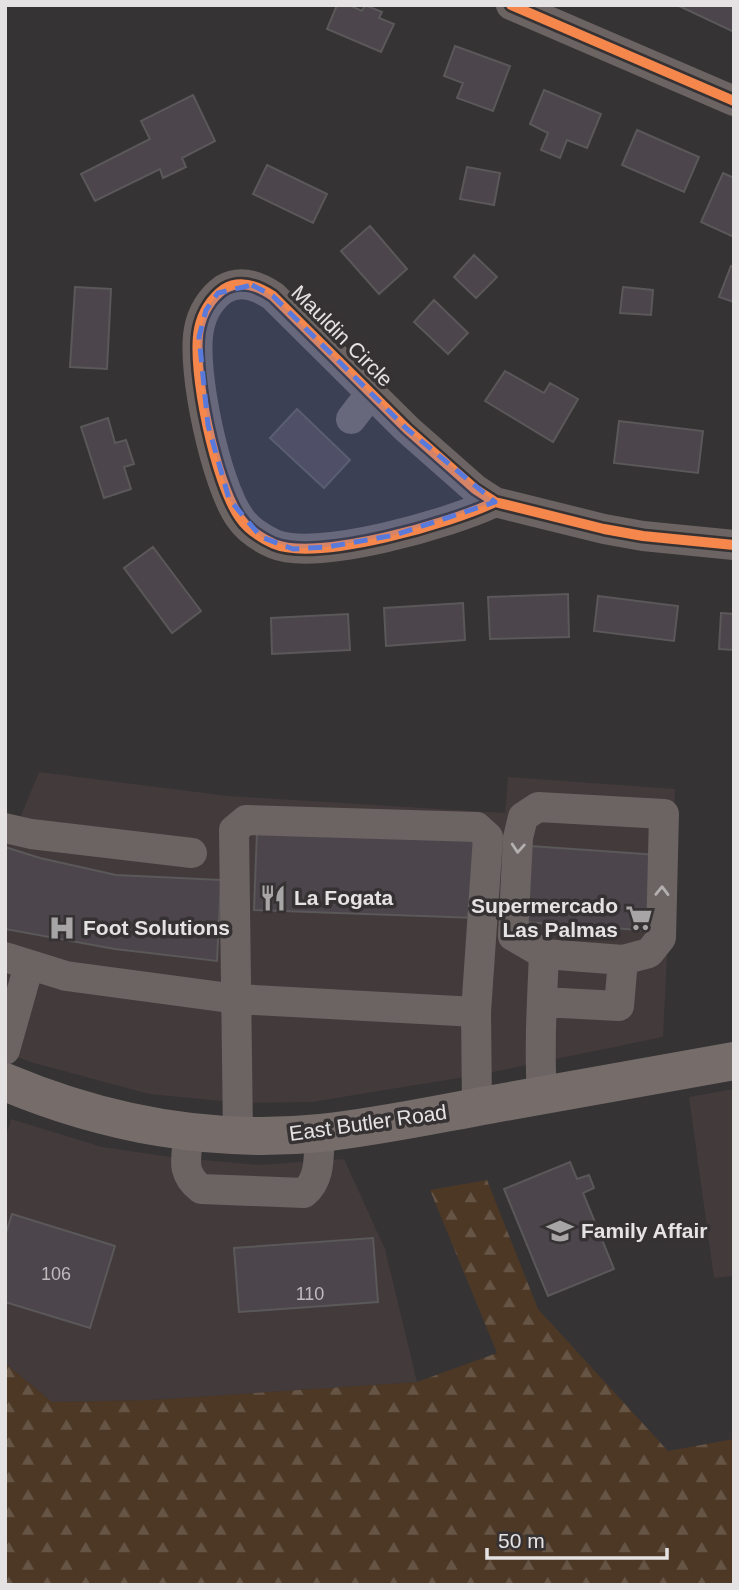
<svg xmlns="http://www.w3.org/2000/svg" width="739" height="1590" font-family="Arial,sans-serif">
  <defs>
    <pattern id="forest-firs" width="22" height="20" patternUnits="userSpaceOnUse" patternTransform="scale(1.75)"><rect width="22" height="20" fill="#4d3826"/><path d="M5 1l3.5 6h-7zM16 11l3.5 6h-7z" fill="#665445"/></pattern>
  </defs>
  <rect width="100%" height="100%" fill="#353334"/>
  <path fill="#433a3c" d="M39,772L228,796L505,813L508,777L675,789L663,1037L483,1074L312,1102L242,1103L149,1094L34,1063L5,1053V813L20,818Z
    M734,1089V1276L714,1278L689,1097Z
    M11,1119L102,1147L171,1157L260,1165L344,1159L385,1249L417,1382L151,1400L52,1402L5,1363V1140Z"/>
  <path fill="url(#forest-firs)" d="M487,1180L538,1309L668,1451L734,1439V1585H5V1363L52,1402L151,1400L417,1382L497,1353L430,1190Z"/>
  <path fill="#4d454c" stroke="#5a5859" stroke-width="2" d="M337,5H349L362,11L365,5L382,12L379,18L394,24L381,52L327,29Z
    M677,5H734V32Z
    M455,46L510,66L493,111L457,98L463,83L444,76Z
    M544,90L601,114L587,148L567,140L560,158L541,150L548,133L530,124Z
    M193,95L215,141L182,158L186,167L163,178L160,169L95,201L81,174L150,139L141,121Z
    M637,130L699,157L684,192L622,165Z
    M267,165L327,194L313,223L253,194Z
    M467,167L500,173L494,205L460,199Z
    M723,173L734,178V237L701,222Z
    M370,226L407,269L379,294L341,251Z
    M474,255L497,277L476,298L454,277Z
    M731,266L734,267V302L719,297Z
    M75,287L111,289L107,369L70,367Z
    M623,287L653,290L651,315L620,313Z
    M434,300L468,333L448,354L414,322Z
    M505,371L544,393L550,383L578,399L553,442L485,401Z
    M297,409L350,460L324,488L270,438Z
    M108,418L115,443L126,440L134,464L124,467L131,489L104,498L81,427Z
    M619,421L703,431L698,473L614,463Z
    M153,547L201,611L172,633L124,568Z
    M568,594L569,637L490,639L488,597Z
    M598,596L678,606L674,641L594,631Z
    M463,603L465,640L386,646L384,608Z
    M721,613L734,614V650L719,649Z
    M348,614L350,650L272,654L271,618Z
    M257,831L480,840L477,918L254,910Z
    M530,846L658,855L654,931L525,922Z
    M5,847L40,858L116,875L221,880L217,961L115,949L5,929Z
    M570,1162L577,1179L589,1175L594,1188L583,1193L614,1269L548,1296L504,1189Z
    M12,1214L115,1246L90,1328L5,1302V1236Z
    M373,1238L378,1302L239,1312L234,1248Z"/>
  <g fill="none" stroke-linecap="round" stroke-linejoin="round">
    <path stroke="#6b6463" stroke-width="30" d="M511,5L734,101
      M351,419L371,393
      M495,502C452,523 317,562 274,544C261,538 248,530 240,518C216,485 191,369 199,329C202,313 211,298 224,289C241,279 258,286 273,296L407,429L475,489L495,502L604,529L643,536L734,545
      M5,828L31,834L192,853
      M544,954L513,936L518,838L523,817L538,807L664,814L661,938L649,953L623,960
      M5,957L66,976L237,999L476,1012
      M5,1050L29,965
      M542,1095C539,1048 542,1001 544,954L623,960L619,1006L542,1002
      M189,1132C187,1156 179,1172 201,1189L304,1193C322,1178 318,1154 320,1133
      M238,1136L234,830L246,820L477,827L488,837L476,1012L477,1107"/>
    <path stroke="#766d6b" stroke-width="38" d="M5,1082C105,1124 213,1144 321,1133C377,1127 433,1115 488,1105C570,1090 652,1076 734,1061"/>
    <g stroke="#363233" stroke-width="15">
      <path id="cycleway" d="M511,5L734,101
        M495,502C452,523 317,562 274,544C261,538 248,530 240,518C216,485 191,369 199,329C202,313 211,298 224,289C241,279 258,286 273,296L407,429L475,489L495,502L604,529L643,536L734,545"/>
    </g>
    <use href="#cycleway" stroke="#f5874c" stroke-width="10"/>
  </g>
  <defs><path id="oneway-chevron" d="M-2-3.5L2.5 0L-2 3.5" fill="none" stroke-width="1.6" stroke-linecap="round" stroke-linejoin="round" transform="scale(1.75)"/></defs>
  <g stroke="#b4b0b0">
    <use href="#oneway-chevron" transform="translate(518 848) rotate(94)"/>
    <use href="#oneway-chevron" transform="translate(662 891) rotate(-89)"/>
  </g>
  <path fill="#597adb" fill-opacity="0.2" stroke="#597adb" stroke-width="5" stroke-dasharray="14 9" stroke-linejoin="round" d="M252,285L273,296L407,429L495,502L395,535L327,547L293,549L261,537L229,499L208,425L199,337L206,310L218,293Z"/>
  <defs>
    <g id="restaurant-bare" transform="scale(2.1)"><path d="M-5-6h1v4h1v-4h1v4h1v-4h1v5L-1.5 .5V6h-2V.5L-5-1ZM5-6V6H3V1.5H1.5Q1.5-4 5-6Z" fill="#a7a5a6" stroke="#363233" stroke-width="2.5" paint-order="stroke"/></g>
    <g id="supermarket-bare" transform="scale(2.1)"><path d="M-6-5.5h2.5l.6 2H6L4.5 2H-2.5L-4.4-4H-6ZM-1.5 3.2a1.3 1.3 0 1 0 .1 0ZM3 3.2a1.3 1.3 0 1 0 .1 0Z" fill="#a7a5a6" stroke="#363233" stroke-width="2.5" paint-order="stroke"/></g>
    <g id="hospital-bare" transform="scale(2.1)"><path d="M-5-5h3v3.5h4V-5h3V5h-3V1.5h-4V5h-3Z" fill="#a7a5a6" stroke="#363233" stroke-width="2.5" paint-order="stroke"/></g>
    <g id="school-bare" transform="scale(2.1)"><path d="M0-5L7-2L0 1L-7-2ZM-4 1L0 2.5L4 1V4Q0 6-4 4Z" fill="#a7a5a6" stroke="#363233" stroke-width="2.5" paint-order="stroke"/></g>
  </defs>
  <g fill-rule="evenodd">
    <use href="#restaurant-bare" x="273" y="898"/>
    <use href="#supermarket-bare" x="639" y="918"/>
    <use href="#hospital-bare" x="62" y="928"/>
    <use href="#school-bare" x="560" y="1231"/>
  </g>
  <g text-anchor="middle" stroke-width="7" stroke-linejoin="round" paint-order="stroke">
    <g font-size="18" fill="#bfbbbd">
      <text x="56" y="1280">106</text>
      <text x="310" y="1300">110</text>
    </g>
    <g font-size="21" fill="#e5e2e3" stroke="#363233">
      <text transform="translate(342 336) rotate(45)" y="7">Mauldin Circle</text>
      <text transform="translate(368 1123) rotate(-8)" y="7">East Butler Road</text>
    </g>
    <g font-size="21" font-weight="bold" fill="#e5e2e3" stroke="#363233" text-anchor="start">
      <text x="294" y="905">La Fogata</text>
      <text x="618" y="913" text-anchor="end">Supermercado<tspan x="618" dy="24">Las Palmas</tspan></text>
      <text x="83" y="935">Foot Solutions</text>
      <text x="581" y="1238">Family Affair</text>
    </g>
  </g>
  <rect width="739" height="1590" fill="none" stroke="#e5e2e3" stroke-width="14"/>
  <path d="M487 1548v10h180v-10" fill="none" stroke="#e5e2e3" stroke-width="3.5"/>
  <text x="498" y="1548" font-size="21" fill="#e5e2e3" stroke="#363233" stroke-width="5" paint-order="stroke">50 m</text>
</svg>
